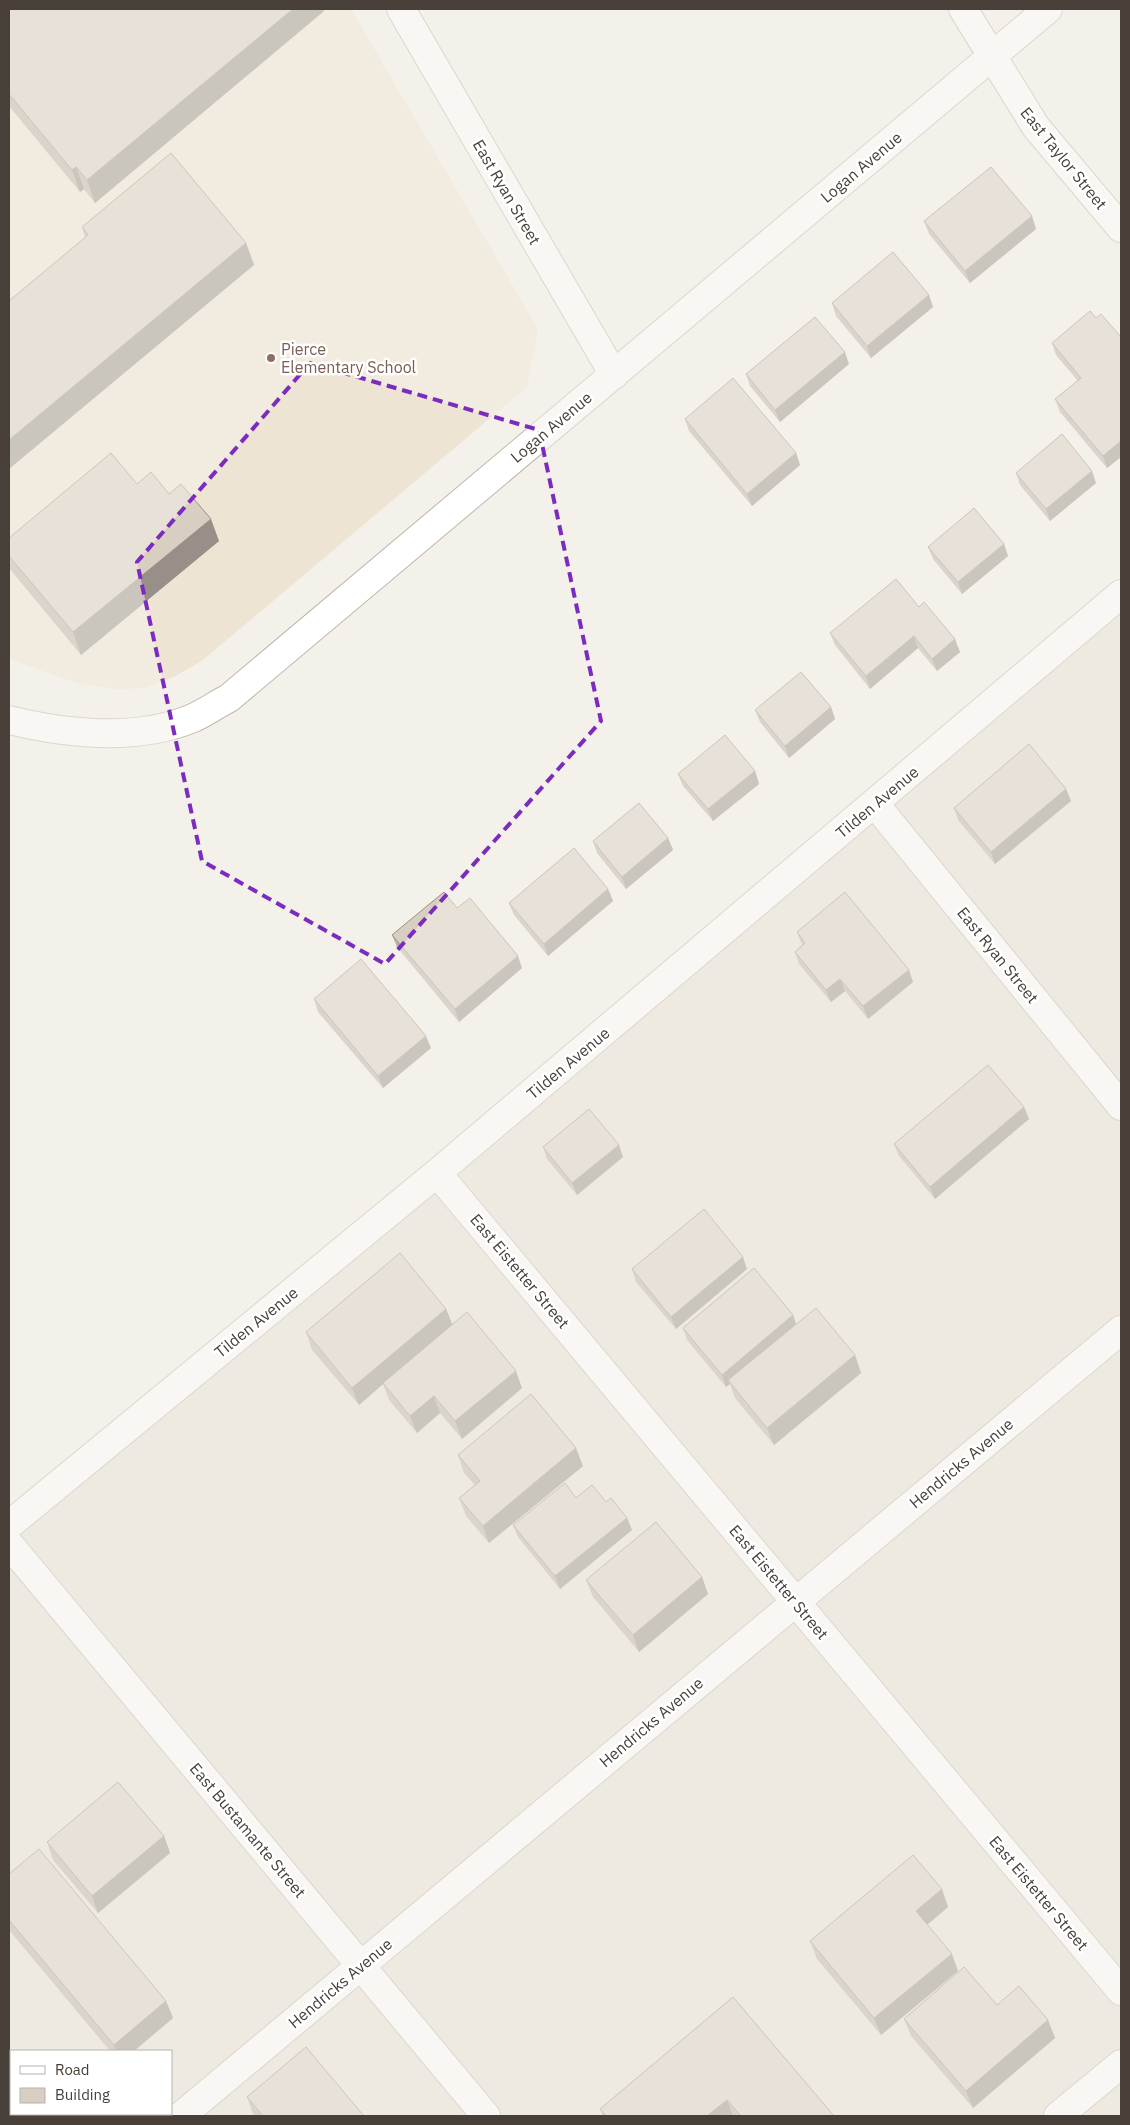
<svg xmlns="http://www.w3.org/2000/svg" width="1130" height="2125" font-family="'IBM Plex Sans',sans-serif">
  <rect width="100%" height="100%" fill="#f4f0ea"/>
  <path fill="#e8e2d8" fill-rule="evenodd" d="M1121,594V2116H9V1525ZM11,2051H171V2114H11Z"/>
  <path fill="#ede4d4" d="M9,9H351L538,329L527,387L203,660L174,677L143,688L115,689L80,684L9,659Z"/>
  <g fill="none" stroke-linecap="round" stroke-linejoin="round">
    <g stroke="#c0b7ac" stroke-width="30">
      <path id="minor" d="M401,9L614,375
        M963,9L1036,127L1121,228
        M9,720C67,734 136,742 193,718C205,713 217,704 229,698L1048,9
        M875,804L1121,1106
        M437,1173L1121,1991
        M9,1525L437,1173L1121,594
        M9,1544L486,2116
        M181,2116L1121,1330
        M1058,2116L1121,2064"/>
    </g>
    <use href="#minor" stroke="#fff" stroke-width="28"/>
  </g>
  <path fill="#bbb1a7" d="M9,9L324,11L95,203L84,189L80,192L9,106Z
    M924,221L1036,229L970,283L929,234Z
    M82,227L246,243L254,265L85,237Z
    M929,295L933,307L871,358L836,316L832,303Z
    M1096,318L1121,337V457L1107,468L1060,412L1055,399L1078,381L1056,355L1052,343Z
    M849,364L780,422L750,386L746,374Z
    M685,419L796,453L800,465L752,506L689,431Z
    M1016,473L1096,483L1050,521L1020,485Z
    M137,484L169,494L219,541L81,655L9,568V538Z
    M1004,544L1008,556L962,594L933,559L928,547Z
    M919,607L960,652L937,671L918,648L870,689L835,645L830,633Z
    M831,707L835,719L789,758L760,722L755,710Z
    M755,771L759,784L713,821L683,786L678,774Z
    M1066,789L1071,801L995,864L958,820L954,808Z
    M668,838L673,850L626,889L597,853L593,841Z
    M608,889L613,901L548,956L514,915L509,903Z
    M457,908L522,968L459,1022L397,947L392,935Z
    M797,932L913,982L868,1019L845,991L831,1002L799,964L795,952L802,945Z
    M314,999L431,1048L383,1088L318,1012Z
    M1024,1107L1029,1119L935,1199L899,1156L894,1144Z
    M543,1147L623,1157L577,1195L547,1159Z
    M632,1269H747L676,1329L636,1282Z
    M446,1309L452,1324L522,1388L462,1439L440,1413L417,1433L389,1400L383,1384L359,1405L312,1350L306,1332Z
    M793,1315L796,1324L855,1355L861,1373L774,1445L735,1398L730,1384L726,1387L687,1340L683,1328Z
    M458,1455L583,1466L489,1543L466,1516L459,1498L475,1485L464,1473Z
    M576,1498L606,1502L627,1518L632,1530L560,1589L518,1537L513,1525Z
    M702,1577L708,1594L639,1652L593,1597L586,1580Z
    M164,1836L170,1853L98,1913L53,1860L47,1842Z
    M9,1874L166,2001L173,2018L134,2051H110L9,1930Z
    M948,1907L927,1925L958,1971L881,2035L817,1959L810,1941Z
    M733,1997L834,2116H603L600,2109Z
    M997,2005L1048,2020L1055,2038L973,2108L911,2036L904,2019Z
    M247,2097L364,2116H255L253,2114Z"/>
  <path fill="#989088" d="M293,9H324V11L95,203L87,180Z
    M76,167L84,189L80,192L72,170Z
    M1032,216L1036,229L970,283L965,271Z
    M246,243L254,265L9,469V440Z
    M929,295L933,307L871,358L867,346Z
    M845,352L849,364L780,422L775,410Z
    M1121,441V457L1107,468L1103,456Z
    M796,453L800,465L752,506L747,494Z
    M1092,471L1096,483L1050,521L1046,509Z
    M211,519L219,541L81,655L73,632Z
    M1004,544L1008,556L962,594L958,582Z
    M914,636L918,648L870,689L866,676Z
    M955,639L960,652L937,671L932,659Z
    M831,707L835,719L789,758L785,746Z
    M755,771L759,784L713,821L708,809Z
    M1066,789L1071,801L995,864L991,852Z
    M668,838L673,850L626,889L622,877Z
    M608,889L613,901L548,956L544,944Z
    M518,956L522,968L459,1022L455,1009Z
    M909,970L913,982L868,1019L863,1006Z
    M840,979L845,991L831,1002L826,990Z
    M426,1036L431,1048L383,1088L378,1076Z
    M1024,1107L1029,1119L935,1199L930,1187Z
    M619,1145L623,1157L577,1195L572,1183Z
    M743,1257L747,1269L676,1329L671,1317Z
    M446,1309L453,1326L383,1383V1384L359,1405L352,1388Z
    M793,1315L797,1327L728,1380L730,1384L726,1387L722,1375Z
    M855,1355L861,1373L774,1445L767,1428Z
    M516,1371L522,1388L462,1439L455,1421Z
    M434,1396L440,1413L417,1433L410,1416Z
    M576,1448L583,1466L489,1543L483,1526Z
    M627,1518L632,1530L560,1589L555,1576Z
    M702,1577L708,1594L639,1652L633,1635Z
    M164,1836L170,1853L98,1913L92,1896Z
    M942,1889L948,1907L922,1929L916,1911Z
    M952,1954L958,1971L881,2035L874,2018Z
    M166,2001L173,2018L134,2051H116L114,2045Z
    M1048,2020L1055,2038L973,2108L966,2091Z
    M727,2100L733,2116H707Z"/>
  <path fill="#d9cec2" stroke="#989088" d="M9,9H293L87,180L76,167L72,170L9,94Z
    M171,153L246,243L9,440V301L88,235L82,227Z
    M991,167L1032,216L965,271L924,221Z
    M893,252L929,295L867,346L832,303Z
    M1090,311L1096,318L1101,314L1121,337V441L1103,456L1055,399L1081,378L1052,343Z
    M815,317L845,352L775,410L746,374Z
    M733,378L796,453L747,494L685,419Z
    M1062,434L1092,471L1046,509L1016,473Z
    M111,453L137,484L151,472L169,494L181,484L211,519L73,632L9,556V538Z
    M974,508L1004,544L958,582L928,547Z
    M896,579L919,607L924,602L955,639L932,659L914,636L866,676L830,633Z
    M801,672L831,707L785,746L755,710Z
    M725,735L755,771L708,809L678,774Z
    M1029,744L1066,789L991,852L954,808Z
    M639,803L668,838L622,877L593,841Z
    M574,848L608,889L544,944L509,903Z
    M444,892L457,908L470,898L518,956L455,1009L392,935Z
    M845,892L909,970L863,1006L840,979L826,990L795,952L805,943L797,932Z
    M361,959L426,1036L378,1076L314,999Z
    M988,1065L1024,1107L930,1187L894,1144Z
    M589,1109L619,1145L572,1183L543,1147Z
    M704,1209L743,1257L671,1317L632,1269Z
    M400,1253L446,1309L352,1388L306,1332Z
    M754,1268L793,1315L722,1375L683,1328Z
    M816,1308L855,1355L767,1428L728,1380Z
    M467,1312L516,1371L455,1421L434,1396L410,1416L383,1383Z
    M531,1394L576,1448L483,1526L459,1498L480,1481L458,1455Z
    M565,1483L576,1498L592,1485L606,1502L611,1498L627,1518L555,1576L513,1525Z
    M656,1522L702,1577L633,1635L586,1580Z
    M118,1782L164,1836L92,1896L47,1842Z
    M39,1849L166,2001L114,2045L9,1920V1874Z
    M913,1855L942,1889L916,1911L952,1954L874,2018L810,1941Z
    M964,1967L997,2005L1019,1986L1048,2020L966,2091L904,2019Z
    M733,1997L834,2116H741L727,2100L707,2116H606L600,2109Z
    M306,2047L364,2116H263L247,2097Z"/>
  <path d="M0 0H1130V2125H0ZM310,363L539,430L601,721L385,964L202,861L137,562Z" fill="#f4f0ea" fill-opacity=".55" fill-rule="evenodd"/>
  <path fill="none" stroke="#7b2cbf" stroke-width="4" stroke-dasharray="10 6" stroke-linejoin="round" d="M310,363L539,430L601,721L385,964L202,861L137,562Z"/>
  <circle fill="#8d6e63" stroke="#fff" stroke-width="2" cx="271" cy="358" r="5"/>
  <g text-anchor="middle" stroke-width="5" stroke-linejoin="round" paint-order="stroke">
    <g font-size="16" fill="#484038" stroke="#fff">
      <text transform="translate(1064 158) rotate(51)" y="6">East Taylor Street</text>
      <text transform="translate(861 167) rotate(-40)" y="6">Logan Avenue</text>
      <text transform="translate(507 192) rotate(60)" y="6">East Ryan Street</text>
      <text transform="translate(551 427) rotate(-40)" y="6">Logan Avenue</text>
      <text transform="translate(877 802) rotate(-40)" y="6">Tilden Avenue</text>
      <text transform="translate(998 955) rotate(51)" y="6">East Ryan Street</text>
      <text transform="translate(568 1063) rotate(-40)" y="6">Tilden Avenue</text>
      <text transform="translate(520 1271) rotate(50)" y="6">East Eistetter Street</text>
      <text transform="translate(256 1322) rotate(-39)" y="6">Tilden Avenue</text>
      <text transform="translate(961 1463) rotate(-40)" y="6">Hendricks Avenue</text>
      <text transform="translate(779 1582) rotate(50)" y="6">East Eistetter Street</text>
      <text transform="translate(651 1722) rotate(-40)" y="6">Hendricks Avenue</text>
      <text transform="translate(248 1830) rotate(50)" y="6">East Bustamante Street</text>
      <text transform="translate(1039 1893) rotate(50)" y="6">East Eistetter Street</text>
      <text transform="translate(340 1983) rotate(-40)" y="6">Hendricks Avenue</text>
    </g>
    <g font-size="16" fill="#785e54" stroke="#fff" text-anchor="start">
      <text x="281" y="355">Pierce<tspan x="281" dy="18">Elementary School</tspan></text>
    </g>
  </g>
  <rect width="1130" height="2125" fill="none" stroke="#484038" stroke-width="20"/>
  <rect x="10" y="2050" width="162" height="65" fill="#ffffff" stroke="#b6b3af"/>
  <rect x="20" y="2066" width="25" height="8" fill="#ffffff" stroke="#b6b3af"/>
  <text x="55" y="2075" font-size="15" fill="#484038">Road</text>
  <rect x="20" y="2088" width="25" height="15" fill="#d9cec2" stroke="#b6b3af"/>
  <text x="55" y="2100" font-size="15" fill="#484038">Building</text>
</svg>
